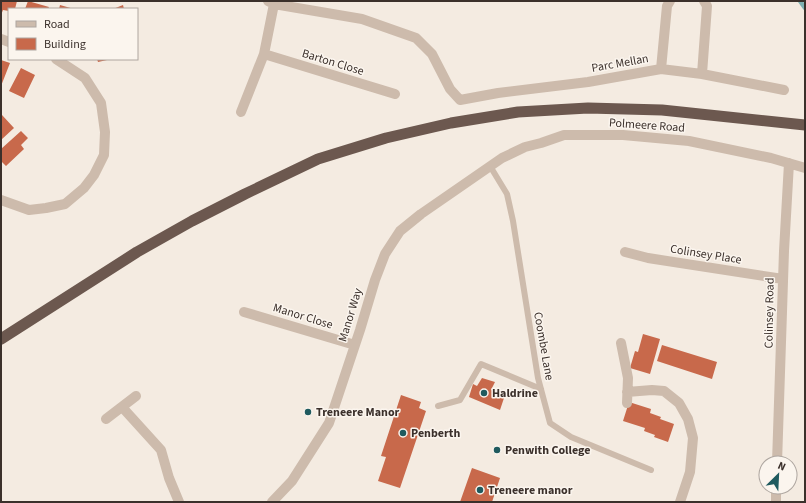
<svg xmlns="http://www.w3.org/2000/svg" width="806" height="503" font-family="'Source Sans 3',sans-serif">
  <rect width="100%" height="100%" fill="#f4ebe1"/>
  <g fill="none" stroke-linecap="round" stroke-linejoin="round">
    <path stroke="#7fb0b2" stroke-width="4.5" d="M800,1L805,8"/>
  </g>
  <path fill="#c8694b" d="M1,1H17L15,9H9V11L3,10L1,15Z
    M28,1L49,7L48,9H25Z
    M60,5L74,9H59Z
    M123,5L124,9H113Z
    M97,59H107V60L98,62Z
    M1,60L10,63L1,86Z
    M21,68L35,75L24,98L9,91Z
    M2,115L14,128L1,140V116Z
    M21,131L28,138L21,145L24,149L6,166L1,161V149Z
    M643,334L660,339L650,374L630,368L635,351L638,352Z
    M662,345L717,362L712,379L657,361Z
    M482,378L495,382L491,390L505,395L500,410L469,397L473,384L477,386Z
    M401,395L421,402L419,408L426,411L400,488L378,481L386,457L381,456Z
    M629,402L651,409L650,413L661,417L660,419L674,424L668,442L654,437L655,435L644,431L645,428L623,421Z
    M307,408L311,410L309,416L305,414Z
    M472,468L500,478L492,502H460Z"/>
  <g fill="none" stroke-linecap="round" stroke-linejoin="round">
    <path stroke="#cdbbac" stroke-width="6" d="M490,166L507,194L513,221L538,378L550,423L571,437L651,470
      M438,406L460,400L481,364L541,389"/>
    <path stroke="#cdbbac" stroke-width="10" d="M268,1L274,4L362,19L416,38L432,54L450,89L460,100L498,93L588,82L661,69L702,74L784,90
      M274,4L264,54L395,94
      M1,39L9,42
      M661,69L667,6L670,1
      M702,74L707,6L704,1
      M241,112L264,54
      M1,200L29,210L46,208L65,204L84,188L94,175L104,155L105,132L101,103L85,78L56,59
      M625,252L648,258L783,279
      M244,312L355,345
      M621,343L628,378L627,403
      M627,392L652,390L664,391L679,403L688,419L693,438L690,472L680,502
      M122,407L161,450L169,478L179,502
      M106,419L136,396
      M777,463L784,251L789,163
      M776,487V502
      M272,502L292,481L329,423L360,330L375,280L385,254L400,231L421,214L502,158L525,147L541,143L564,135H623L689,141L771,158L805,168"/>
    <path stroke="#6c584f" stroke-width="11" d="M1,339L137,252L192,221L245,194L318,159L386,138L451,123L518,112L588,108L662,110L805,125"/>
  </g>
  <g fill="#1f5a5e" stroke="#fbf5ee" stroke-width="1.5">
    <circle cx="484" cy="393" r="4"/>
    <circle cx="308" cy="412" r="4"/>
    <circle cx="403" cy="433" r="4"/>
    <circle cx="497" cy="450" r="4"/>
    <circle cx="480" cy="490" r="4"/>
  </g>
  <g text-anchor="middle" stroke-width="3" stroke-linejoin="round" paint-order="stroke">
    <g font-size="12" fill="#3b302b" stroke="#fbf5ee">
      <text transform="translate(333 62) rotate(17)" y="4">Barton Close</text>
      <text transform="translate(620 63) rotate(-10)" y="4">Parc Mellan</text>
      <text transform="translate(647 125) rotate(4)" y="4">Polmeere Road</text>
      <text transform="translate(706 254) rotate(9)" y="4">Colinsey Place</text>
      <text transform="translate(769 313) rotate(-89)" y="4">Colinsey Road</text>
      <text transform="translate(350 315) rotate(-73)" y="4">Manor Way</text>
      <text transform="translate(303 316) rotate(17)" y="4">Manor Close</text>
      <text transform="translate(544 346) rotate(80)" y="4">Coombe Lane</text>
    </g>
    <g font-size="12" font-weight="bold" fill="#3b302b" stroke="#fbf5ee" text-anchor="start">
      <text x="492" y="397">Haldrine</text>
      <text x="316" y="416">Treneere Manor</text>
      <text x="411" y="437">Penberth</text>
      <text x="505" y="454">Penwith College</text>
      <text x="488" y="494">Treneere manor</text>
    </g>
  </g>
  <rect width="806" height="503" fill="none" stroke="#3b302b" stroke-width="4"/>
  <rect x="8" y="8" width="130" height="52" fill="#fbf5ee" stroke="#aea6a0"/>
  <rect x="16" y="21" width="20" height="6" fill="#cdbbac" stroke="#aea6a0"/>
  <text x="44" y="28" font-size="12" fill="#3b302b">Road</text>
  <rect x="16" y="38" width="20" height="12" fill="#c8694b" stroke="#aea6a0"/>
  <text x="44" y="48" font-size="12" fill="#3b302b">Building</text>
  <g transform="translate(778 475) rotate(24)"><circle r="19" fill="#fbf5ee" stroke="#aea6a0"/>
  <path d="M0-3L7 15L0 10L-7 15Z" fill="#1f5a5e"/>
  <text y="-6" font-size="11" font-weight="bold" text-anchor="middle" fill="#3b302b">N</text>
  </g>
</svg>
